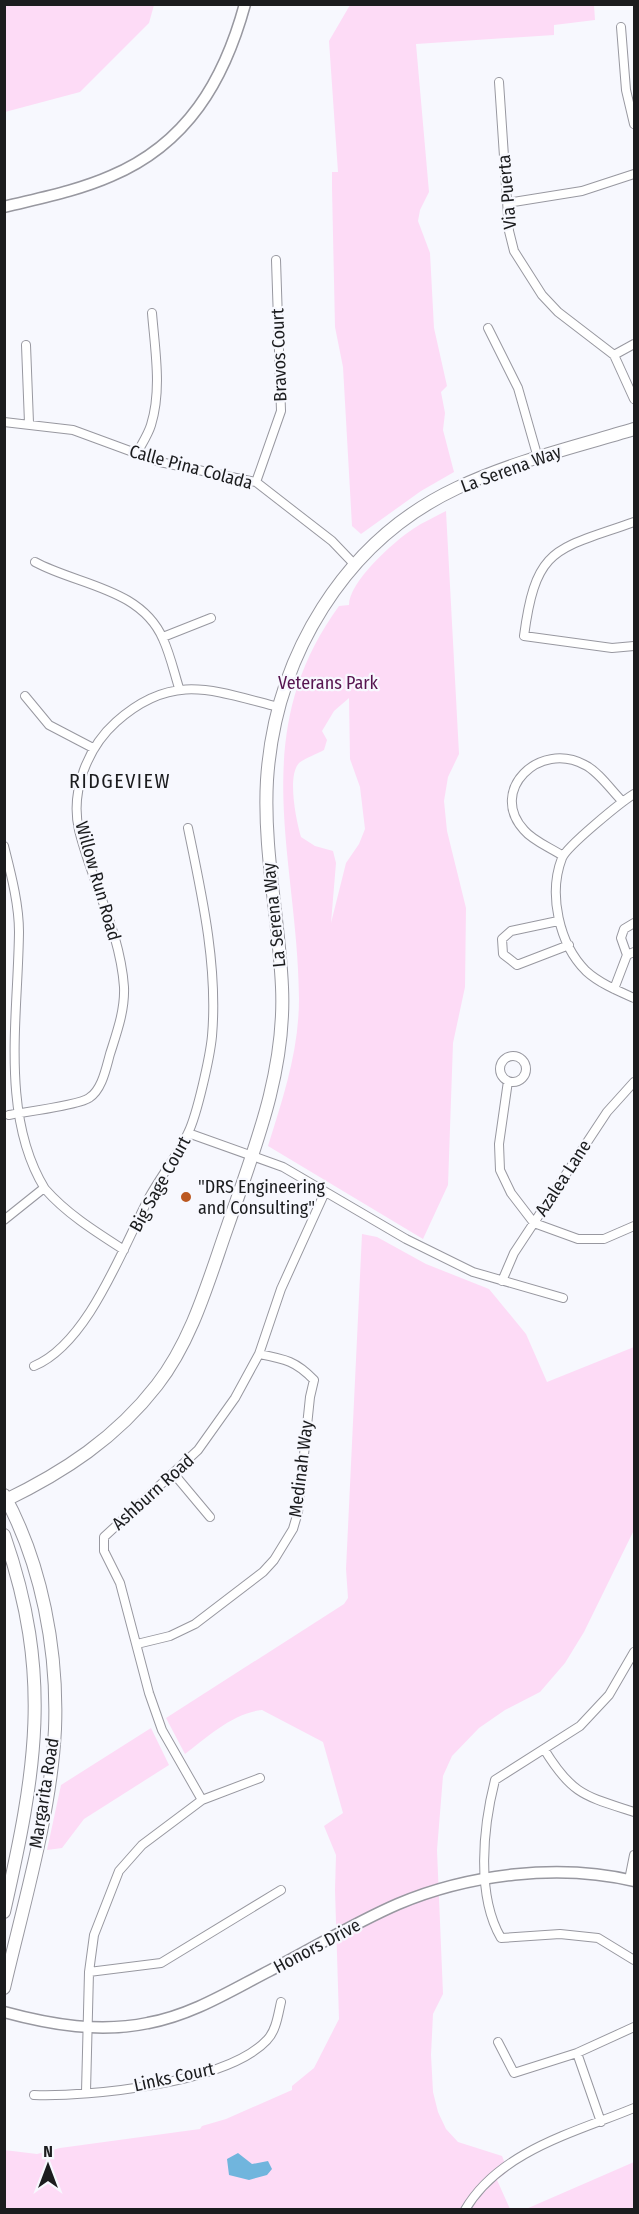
<svg xmlns="http://www.w3.org/2000/svg" width="639" height="2214" font-family="'Fira Sans Condensed',sans-serif">
  <rect width="100%" height="100%" fill="#f7f8fe"/>
  <path fill="#fddbf6" fill-rule="evenodd" d="M5,4H154V5L149,23L80,92L5,112Z
    M350,5H594L595,20L554,25V35L416,44L429,192L420,210L418,221L430,253L434,328L447,386L441,392L445,413L443,430L454,472L421,491L361,534L352,526L343,367L335,327L332,188V172H338L329,41Z
    M446,511L459,754L448,777L444,801L447,831L466,908L465,987L453,1043L448,1185L423,1239L268,1146C283,1098 299,1051 299,999C298,858 245,735 339,606L349,605C349,582 393,542 413,529C423,522 435,517 446,511ZM349,698L350,759L360,787L365,829L359,844L346,863L331,923L336,863L333,851L315,846L301,837C296,820 287,776 299,763C305,758 317,754 324,750L327,740L322,731L334,711Z
    M362,1234L377,1237L426,1264L489,1289L526,1334L547,1382L634,1347V1530L584,1632L565,1663L540,1692L505,1710L479,1728L452,1756L443,1776L437,1850L443,1994L433,2014L431,2055L433,2092L438,2112L446,2129L458,2142L502,2156L508,2171L497,2180L510,2209H5L4,2150L37,2154L60,2148L200,2129L202,2126L226,2119L292,2090V2086L314,2068L339,2019L335,1890L336,1855L324,1826L343,1813L323,1742L262,1710C233,1713 207,1737 185,1754L166,1718L344,1604L348,1598L346,1569Z
    M151,1728L169,1765L84,1819L62,1848L47,1850L61,1785Z
    M634,2162V2209H526Z"/>
  <path fill="#70b5dd" d="M238,2153L252,2164L268,2161L272,2169L267,2175L249,2180L229,2175L227,2159Z"/>
  <g fill="none" stroke-linecap="round" stroke-linejoin="round">
    <g stroke="#9898a0" stroke-width="10">
      <path id="minor" d="M621,27L626,90L634,124
        M499,82L509,231L514,251L542,295L558,312L614,355L634,399
        M507,203L582,191L634,174
        M488,328L518,388L538,458
        M26,345L29,423
        M614,355L634,344
        M4,422L73,430L160,462L256,482L332,541L354,564
        M136,455C141,445 148,435 151,425C162,390 155,350 152,313
        M256,482L281,411L276,260
        M634,522C556,550 536,545 524,636L612,648L634,646
        M35,562C77,585 141,588 163,639C170,654 174,672 179,688
        M163,637L211,618
        M25,696L49,725L93,748
        M634,794C621,802 567,846 562,858C548,894 559,944 586,971C599,983 618,991 634,998
        M4,846C11,874 19,904 19,932C18,1017 0,1116 45,1189C67,1214 96,1232 124,1250
        M563,856C551,848 533,841 524,830C488,791 539,740 585,765C599,772 611,790 622,801
        M558,921L511,931L502,939L503,954L517,965L569,945
        M634,923L624,929L621,938L627,955L634,952
        M614,989L627,955
        M500 1069a13 13 0 1 1 26 0a13 13 0 1 1-26 0Z
        M508,1081L499,1144L500,1170L511,1193L534,1223L578,1239H604L634,1226
        M9,1115C25,1112 79,1105 89,1098C102,1090 106,1068 110,1054C117,1032 125,1010 124,987C120,931 92,883 79,830C70,791 88,747 116,722C172,672 212,690 278,707
        M188,1133L283,1167L406,1239L473,1272L563,1298
        M4,1220L44,1188
        M502,1281L514,1253L607,1112L634,1082
        M34,1366C89,1343 123,1246 150,1196C161,1176 179,1153 188,1133C197,1115 210,1057 212,1036C218,967 202,895 188,828
        M174,1474L210,1517
        M137,1644L170,1636L195,1624L263,1572L274,1560L293,1529L298,1512L310,1397L314,1380C296,1361 285,1359 259,1354
        M634,1652L609,1695L580,1726L495,1780C483,1827 476,1895 501,1938L560,1934L598,1938L634,1960
        M544,1749C572,1795 585,1796 634,1812
        M202,1800L162,1730L149,1693L120,1583L104,1551V1537L198,1450L235,1398L259,1354L281,1289L325,1192
        M629,1880L634,1855
        M89,1972L161,1963L281,1890
        M498,2042L514,2073L577,2053L634,2027
        M577,2053L601,2122
        M86,2092L89,1972L94,1935L119,1871L142,1845L202,1800L260,1778
        M34,2095C90,2097 227,2083 267,2040C276,2031 278,2015 281,2002
        M465,2210C499,2151 576,2132 634,2108"/>
    </g>
    <g stroke="#9898a0" stroke-width="13">
      <path id="tertiary" d="M4,207C40,198 77,191 111,176C187,144 224,81 245,4
        M4,2012C52,2025 100,2033 148,2023C192,2015 230,1991 269,1971C312,1949 354,1923 398,1904C469,1874 559,1863 634,1881"/>
    </g>
    <g stroke="#9898a0" stroke-width="14">
      <path id="secondary" d="M4,1495C42,1564 58,1651 55,1729C51,1813 23,1906 4,1988
        M4,1501C64,1472 116,1438 157,1385C192,1340 208,1282 227,1228C254,1150 286,1072 282,987C279,918 263,850 267,780C275,657 344,541 457,488C514,461 575,447 634,429
        M4,1535C53,1675 36,1771 4,1912"/>
    </g>
    <use href="#minor" stroke="#fff" stroke-width="8"/>
    <use href="#tertiary" stroke="#fff" stroke-width="10"/>
    <use href="#secondary" stroke="#fff" stroke-width="12"/>
  </g>
  <circle fill="#bb5820" stroke="#f7f8fe" stroke-width="2" cx="186" cy="1197" r="6"/>
  <g text-anchor="middle" stroke-width="4.5" stroke-linejoin="round" paint-order="stroke">
    <g font-size="18" fill="#1b1c1e" stroke="#f7f8fe">
      <text transform="translate(507 192) rotate(-95)" y="6">Via Puerta</text>
      <text transform="translate(279 355) rotate(-92)" y="6">Bravos Court</text>
      <text transform="translate(191 467) rotate(15)" y="6">Calle Pina Colada</text>
      <text transform="translate(511 469) rotate(-20)" y="6">La Serena Way</text>
      <text transform="translate(98 881) rotate(74)" y="6">Willow Run Road</text>
      <text transform="translate(274 915) rotate(-96)" y="6">La Serena Way</text>
      <text transform="translate(563 1178) rotate(-57)" y="6">Azalea Lane</text>
      <text transform="translate(160 1184) rotate(-61)" y="6">Big Sage Court</text>
      <text transform="translate(301 1469) rotate(-83)" y="6">Medinah Way</text>
      <text transform="translate(153 1492) rotate(-42)" y="6">Ashburn Road</text>
      <text transform="translate(44 1793) rotate(-81)" y="6">Margarita Road</text>
      <text transform="translate(317 1946) rotate(-28)" y="6">Honors Drive</text>
      <text transform="translate(174 2077) rotate(-12)" y="6">Links Court</text>
    </g>
    <g font-size="18" fill="#56144f" stroke="#f7f8fe">
      <text x="328" y="689">Veterans Park</text>
    </g>
    <g font-size="18" fill="#1b1c1e" stroke="#f7f8fe" text-anchor="start">
      <text x="198" y="1193">"DRS Engineering<tspan x="198" dy="21">and Consulting"</tspan></text>
    </g>
    <g font-size="20" letter-spacing="1.5" fill="#1b1c1e" stroke="#f7f8fe">
      <text x="120" y="788">RIDGEVIEW</text>
    </g>
  </g>
  <rect width="639" height="2214" fill="none" stroke="#1b1c1e" stroke-width="12"/>
  <g transform="translate(48 2166)" stroke="#f7f8fe" stroke-width="4.5" paint-order="stroke">
  <path d="M0-4.5L10 22L0 15L-10 22Z" fill="#1b1c1e"/>
  <text y="-9" font-size="16" font-weight="bold" text-anchor="middle" fill="#1b1c1e">N</text>
  </g>
</svg>
